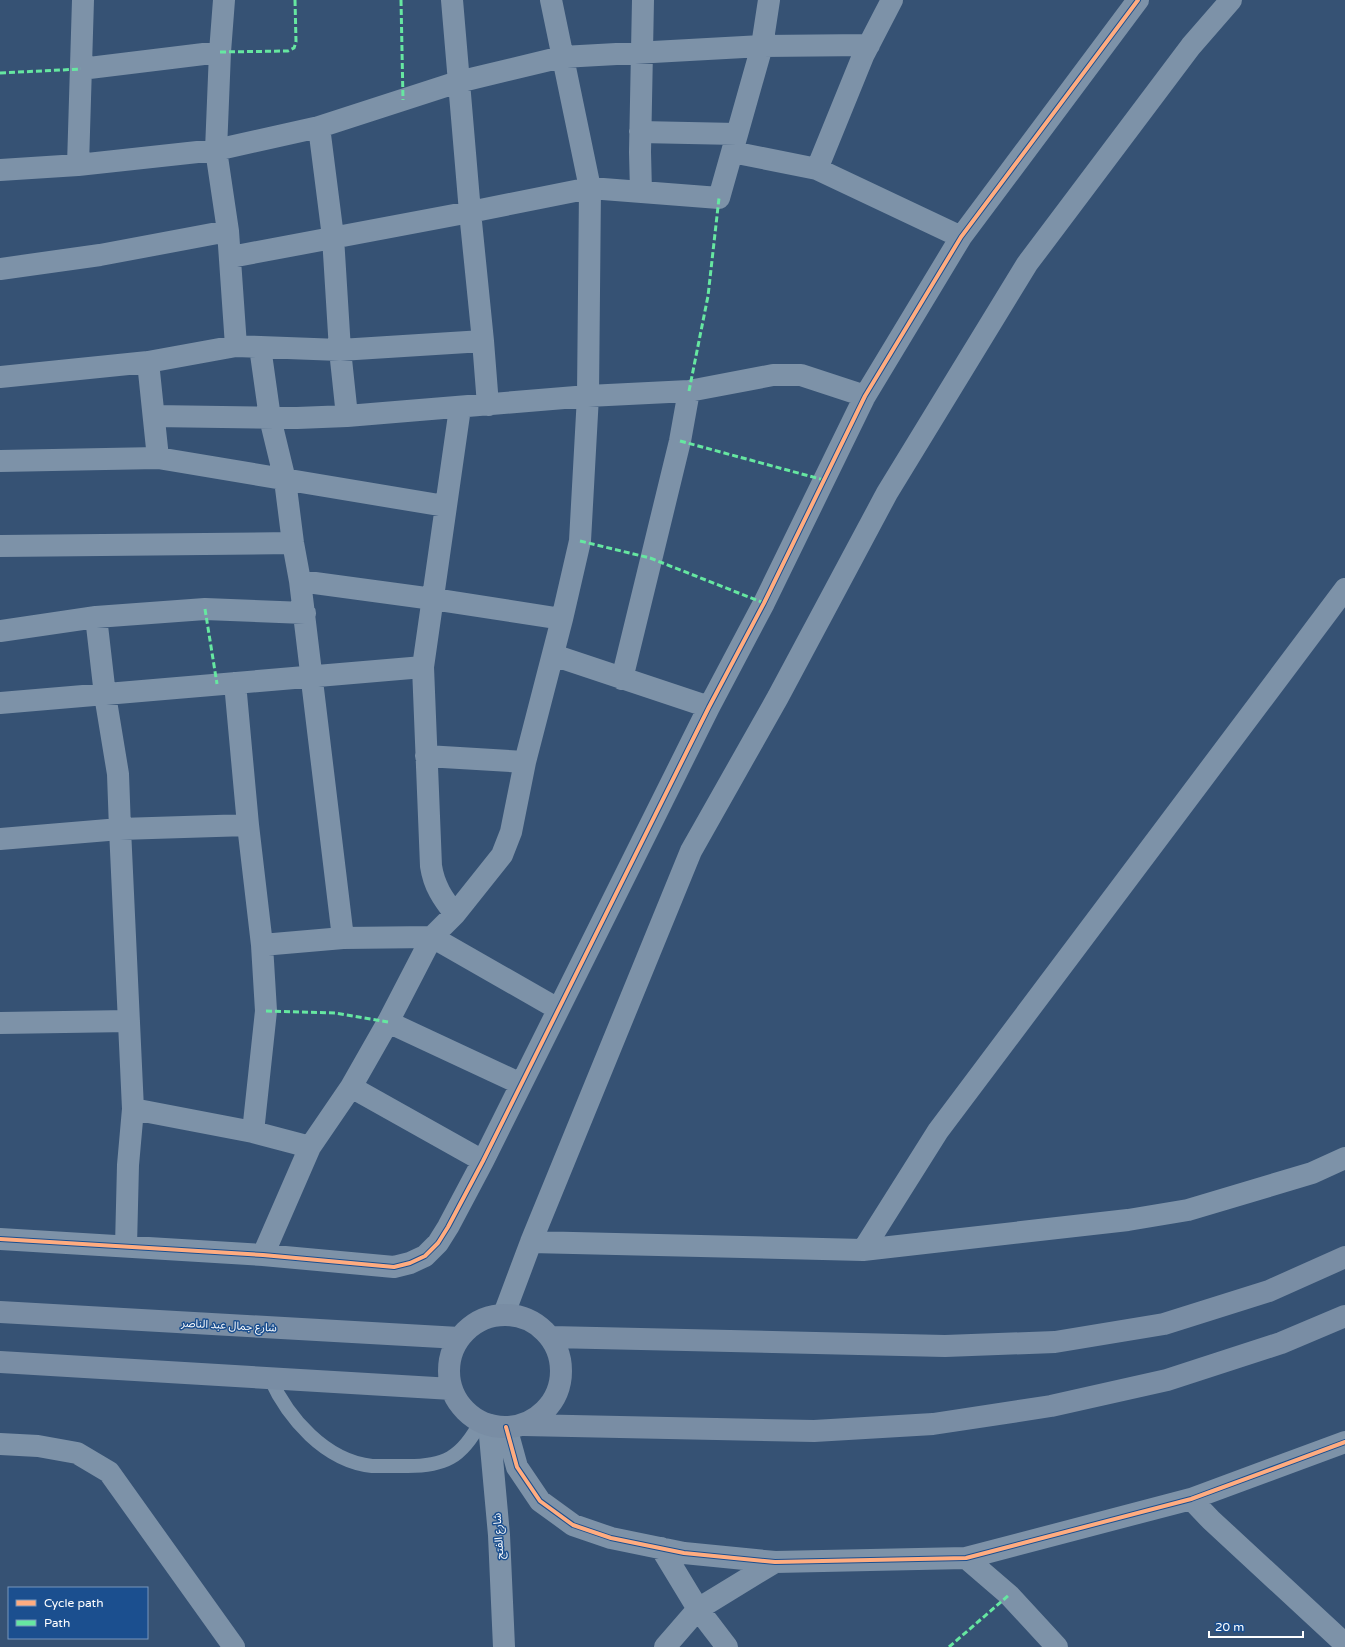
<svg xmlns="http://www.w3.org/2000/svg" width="1345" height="1647" font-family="'Varela Round','Noto Sans Arabic',sans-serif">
  <rect width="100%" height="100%" fill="#365274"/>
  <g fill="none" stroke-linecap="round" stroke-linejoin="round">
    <path stroke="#7d92a8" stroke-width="14" d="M270,1378C288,1418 325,1461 372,1466C383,1466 393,1466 403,1466C444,1467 462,1458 481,1421"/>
    <path stroke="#7d92a8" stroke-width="22" d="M224,0L220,52L216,150L228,231L236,346
      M452,0L470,212L483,341L488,405
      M81,69L220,52
      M319,127L333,237L340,350L347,416
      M640,132L737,134
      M732,152L817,169L961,237
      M78,165L83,0
      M817,169L863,56L892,0
      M0,170L78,165L216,150L319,127L458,82L562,57L762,46L869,45
      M641,192L640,152L643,0
      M231,257L470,212L590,188L719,198L762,46L769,0
      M0,269L100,255L228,231
      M260,347L270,418L285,480L293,543L300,581L343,938
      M148,362L158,458
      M0,377L148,362L236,346L340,350L483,341
      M154,416L297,418L347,416L588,396L689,391L773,375H801L865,396
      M0,461L158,458L445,506
      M0,546L293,543
      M300,581L433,599L562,619
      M96,617L105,695L118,774L120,829L133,1109L128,1165L126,1246
      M0,631L96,617L205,609L305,613
      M553,655L709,707
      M622,679L680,441L689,391
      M235,683L248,825L262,945L266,1011L253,1132
      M0,703L423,667
      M426,756L525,762
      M0,839L120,829L248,825
      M455,914C443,899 434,886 431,866L423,667L460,408
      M262,945L343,938L432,937L558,1009
      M388,1022L521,1084
      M0,1023L129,1021
      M351,1087L483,1161
      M133,1109L253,1132L310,1147
      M0,1239L263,1255L394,1267L410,1263L425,1256L438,1243L448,1227L483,1161L709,707L764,603L865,396L961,237L1138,0
      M531,1242L863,1250L1128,1220L1188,1210L1312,1173L1345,1158
      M863,1250L938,1131L1345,589
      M263,1255L310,1147L351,1087L388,1022L432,937L455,914L502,855L511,832L525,762L562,619L580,541L588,396L590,188L551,0
      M504,1314L531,1242L691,851L778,697L887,493L1027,264L1191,46L1231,0
      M489,1425L499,1535L504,1647
      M506,1427L517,1467L540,1501L573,1525L611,1538L684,1553L775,1562L966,1558L1191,1499L1345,1442
      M0,1444L38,1446L77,1453L109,1472L234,1647
      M1191,1499L1211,1520L1345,1644
      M661,1548L698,1609L727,1647
      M966,1558L1009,1595L1057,1647
      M665,1647L698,1609L775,1562"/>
    <path stroke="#798da4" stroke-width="22" d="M0,1312L459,1338
      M449 1371a56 56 0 1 1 112 0a56 56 0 1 1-112 0Z
      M551,1337L945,1346L1055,1342L1164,1324L1269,1291L1345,1257
      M0,1362L452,1389
      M524,1425L814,1431L933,1424L1051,1406L1167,1380L1281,1343L1345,1316"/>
    <path stroke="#66e7a1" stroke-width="3" stroke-dasharray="6 3" stroke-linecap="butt" d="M401,0L403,100
      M220,52L288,51L294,48L296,42L295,0
      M0,73L81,69
      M689,391L708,296L719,198
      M680,441L824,480
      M580,541L650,558L764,603
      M205,609L217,684
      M266,1011L335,1013L388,1022
      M949,1647L1009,1595"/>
    <g stroke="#1b4f8f" stroke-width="6">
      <path id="cycleway" d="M0,1239L263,1255L394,1267L410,1263L425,1256L438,1243L448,1227L483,1161L709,707L764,603L865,396L961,237L1138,0
        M506,1427L517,1467L540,1501L573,1525L611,1538L684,1553L775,1562L966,1558L1191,1499L1345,1442"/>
    </g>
    <use href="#cycleway" stroke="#ffac80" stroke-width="4"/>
  </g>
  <g text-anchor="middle" stroke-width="3" stroke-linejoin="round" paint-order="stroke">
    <g font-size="11" fill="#fff" stroke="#1b4f8f">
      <text transform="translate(229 1325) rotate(3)" y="4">شارع جمال عبد الناصر</text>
      <text transform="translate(498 1536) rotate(-94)" y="4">شارع الفتح</text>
    </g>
  </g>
  <rect x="8" y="1587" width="140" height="52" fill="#1b4f8f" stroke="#7695bc"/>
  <rect x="16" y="1600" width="20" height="6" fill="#ffac80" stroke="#7695bc"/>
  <text x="44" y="1607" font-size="12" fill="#ffffff">Cycle path</text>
  <rect x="16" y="1620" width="20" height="6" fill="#66e7a1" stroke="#7695bc"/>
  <text x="44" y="1627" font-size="12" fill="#ffffff">Path</text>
  <path d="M1209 1631v6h94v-6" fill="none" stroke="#ffffff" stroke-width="2"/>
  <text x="1215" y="1631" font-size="12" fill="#ffffff" stroke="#1b4f8f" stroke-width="3" paint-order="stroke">20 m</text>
</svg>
